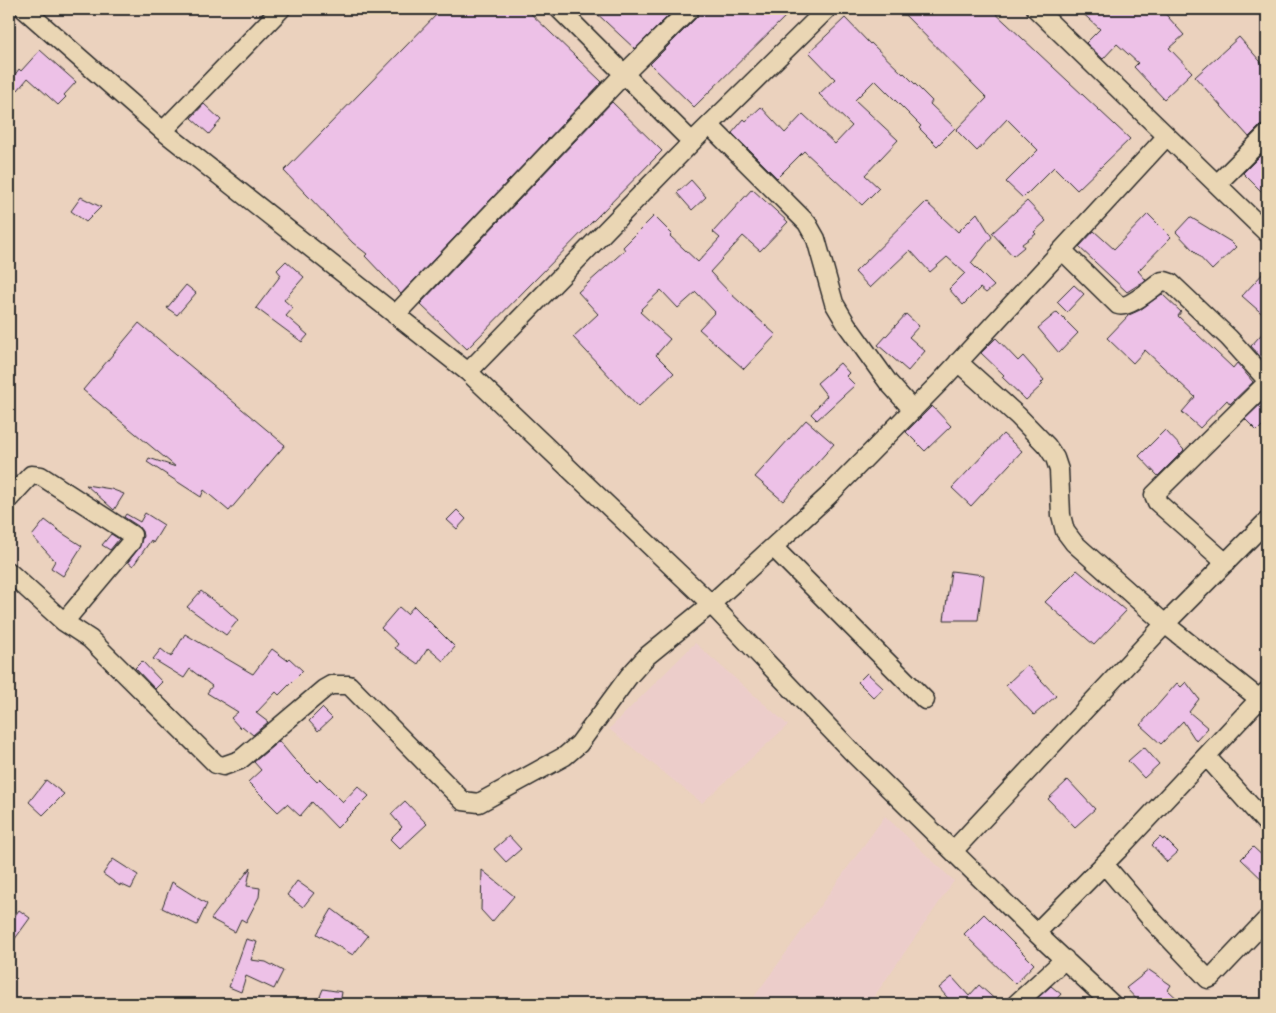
<svg xmlns="http://www.w3.org/2000/svg" width="1276" height="1013" font-family="'Gochi Hand',sans-serif">
  <rect width="100%" height="100%" fill="#ebd2be"/>
  <filter id="ink" filterUnits="userSpaceOnUse"><feTurbulence type="fractalNoise" baseFrequency=".02" numOctaves="2"/><feDisplacementMap in="SourceGraphic" scale="10" xChannelSelector="R" yChannelSelector="G"/><feConvolveMatrix kernelMatrix="1 2 1 2 8 2 1 2 1" color-interpolation-filters="sRGB"/></filter>
  <g filter="url(#ink)">
    <path fill="#eccdca" d="M695,643L788,725L702,803L609,729Z
      M885,816L954,881L869,1004H749Z"/>
    <path fill="#edc1e7" stroke="#2b2b2b" d="M442,9H526L602,82L401,294L365,256L367,254L353,243L284,171Z
      M592,9H675L635,49Z
      M700,9H793L694,107L650,64L697,17Z
      M899,9H991L1130,139L1077,190L1054,167L1023,198L1006,182L1038,150L1007,119L977,151L956,130L987,98Z
      M1078,9H1161L1184,35L1169,48L1192,72L1164,99L1134,67L1138,63L1117,44L1103,59L1086,43L1100,29Z
      M845,18L870,44L871,43L903,74L904,73L932,101L930,104L955,128L937,146L919,128L921,126L875,80L855,100L898,140L865,175L879,188L862,205L804,151L777,178L732,133L744,119L746,121L761,107L785,133L803,114L835,144L852,126L819,94L835,79L809,52Z
      M1239,37L1267,69V124L1260,126L1249,137L1195,77Z
      M40,50L76,82L64,95L66,97L58,105L28,78L18,90L9,83L19,69L21,71Z
      M612,102L662,151L467,349L420,304Z
      M204,104L221,120L209,134L191,118Z
      M1267,149V197L1243,173Z
      M691,180L706,197L692,210L677,193Z
      M752,189L788,222L760,251L743,236L710,272L730,293L776,335L744,369L699,329L715,312L696,292L678,308L661,290L641,309L642,310L640,312L670,339L656,355L674,373L638,407L573,337L598,314L578,292L625,250L623,247L654,216L672,234L670,236L698,262L720,238L713,232Z
      M81,197L101,207L86,222L71,211Z
      M1027,201L1046,221L1034,232L1036,234L1022,244L1024,247L1013,256L992,233Z
      M926,202L958,232L977,213L992,237L971,263L994,286L986,293L980,288L963,305L949,289L965,273L947,257L930,272L910,250L870,288L855,272Z
      M1148,214L1171,237L1138,271L1146,280L1127,292L1079,247L1094,231L1114,249Z
      M1190,217L1231,242L1236,247L1212,270L1176,232Z
      M286,261L304,277L284,300L293,308L286,316L308,335L302,342L256,308L281,275L277,270Z
      M1267,269V318L1242,296Z
      M186,285L196,293L177,315L167,308Z
      M1074,285L1084,294L1067,312L1057,302Z
      M1162,294L1181,312L1178,316L1233,368L1237,363L1253,382L1230,404L1227,400L1200,428L1182,412L1195,397L1145,350L1133,363L1107,338L1129,315L1140,310Z
      M1057,312L1078,333L1059,353L1038,328Z
      M906,314L919,326L909,337L925,351L908,371L878,345Z
      M139,323L285,445L229,511L204,490L201,497L147,462L149,458L176,467L83,390Z
      M1267,328V361L1266,363L1251,346Z
      M996,338L1018,361L1023,356L1044,380L1041,383L1043,384L1026,400L1002,377L1004,375L981,353Z
      M840,363L849,373L846,376L855,385L817,420L811,414L827,396L817,383Z
      M1267,398V421L1257,431L1245,419Z
      M932,406L951,426L925,451L906,432Z
      M806,420L834,444L783,501L755,477Z
      M1165,430L1184,450L1158,476L1139,456Z
      M1003,434L1022,451L971,506L952,488Z
      M86,485L111,489L124,494L114,510Z
      M457,510L466,519L457,529L447,520Z
      M145,513L164,525L153,543L151,540L133,566L128,562L139,548L143,536L142,531L138,526L124,517L126,514L140,522Z
      M45,520L62,533L82,546L63,576L51,568L55,561L32,536Z
      M111,534L119,539L110,550L102,545Z
      M1077,570L1126,611L1094,645L1045,602Z
      M951,571L984,575L978,620H944Z
      M201,591L220,606L221,605L238,620L226,635L187,607Z
      M414,606L455,647L443,661L428,648L418,664L395,648L398,644L381,628L399,607L407,614Z
      M185,634L251,673L253,674L272,649L287,660L289,658L303,671L279,695L276,692L256,713L268,722L253,735L242,726L240,728L231,718L238,712L207,693L212,686L190,669L184,678L153,659L161,649L171,657Z
      M142,661L162,682L155,689L135,668Z
      M1027,665L1056,696L1034,715L1006,685Z
      M867,673L883,688L874,698L858,682Z
      M1186,682L1199,699L1189,712L1208,728L1196,741L1183,721L1161,744L1140,725L1177,683L1181,687Z
      M322,708L332,718L318,731L309,721Z
      M279,741L293,758L317,782L320,779L343,802L358,786L369,796L337,828L312,802L300,816L287,804L278,812L248,782L261,770L254,762Z
      M1144,747L1159,764L1144,778L1128,761Z
      M46,780L64,794L43,815L29,802Z
      M1068,780L1095,809L1075,827L1048,799Z
      M405,801L427,824L400,849L390,839L402,827L391,814Z
      M509,836L521,849L506,862L494,849Z
      M1160,837L1163,840L1164,838L1178,852L1167,862L1152,845Z
      M1253,847L1267,860V884L1241,859Z
      M113,859L138,875L131,889L120,884V886L103,874Z
      M251,867L247,886L260,888L259,897L246,922L241,919L235,932L211,919Z
      M482,870L514,896L492,922L481,910Z
      M297,881L314,893L303,907L287,895Z
      M172,882L207,904L197,925L162,908Z
      M332,909L368,936L353,955L317,934Z
      M19,910L30,918L9,947V924Z
      M984,914L1034,964L1015,984L964,934Z
      M246,939L257,942L251,960L266,962L283,971L274,989L246,976L241,992L229,987Z
      M1149,970L1171,985L1168,990L1183,1004H1141L1126,988Z
      M952,977L969,996L979,985L1000,1004H953L939,988Z
      M1051,986L1061,994L1052,1004H1031Z
      M323,989L342,992L340,1004H317Z"/>
    <g fill="none" stroke-linecap="round" stroke-linejoin="round">
      <g stroke="#2b2b2b" stroke-width="21">
        <path id="minor" d="M24,9L163,131L468,372L711,604L854,754L1036,933L1112,1004
          M559,9L692,142
          M1036,9L1267,233
          M709,125L807,223L816,239L834,303L847,325L888,382L913,410
          M163,131L281,9
          M1217,184L1267,134
          M1062,250L1118,305C1129,309 1152,288 1162,281H1165L1171,283L1229,338L1267,380
          M395,315L624,74L690,9
          M958,362L1018,416L1047,446L1055,458L1059,470L1061,515L1065,531L1074,543L1165,624L1267,705
          M468,372L692,142L827,9
          M9,499L31,475L41,476L132,535L131,542L64,622
          M773,547L925,700
          M1226,563L1157,502L1154,495L1267,383
          M9,572L64,622L90,639L216,764L223,766L240,760L324,689L331,685H349L463,801L479,803L565,756L579,744L629,676L647,656L711,604L827,497L941,381L1167,136
          M1206,756L1267,824
          M953,851L1165,624L1267,521
          M1104,864L1150,918L1208,979L1212,977L1267,919
          M1036,933L1118,850L1267,691
          M1016,1004L1065,959"/>
      </g>
      <use href="#minor" stroke="#ead6b4" stroke-width="18"/>
    </g>
  </g>
  <rect width="1276" height="1013" fill="none" stroke="#ead6b4" stroke-width="30"/>
  <rect x="15" y="15" width="1246" height="983" fill="none" stroke="#2b2b2b" stroke-width="2" filter="url(#ink)"/>
</svg>
